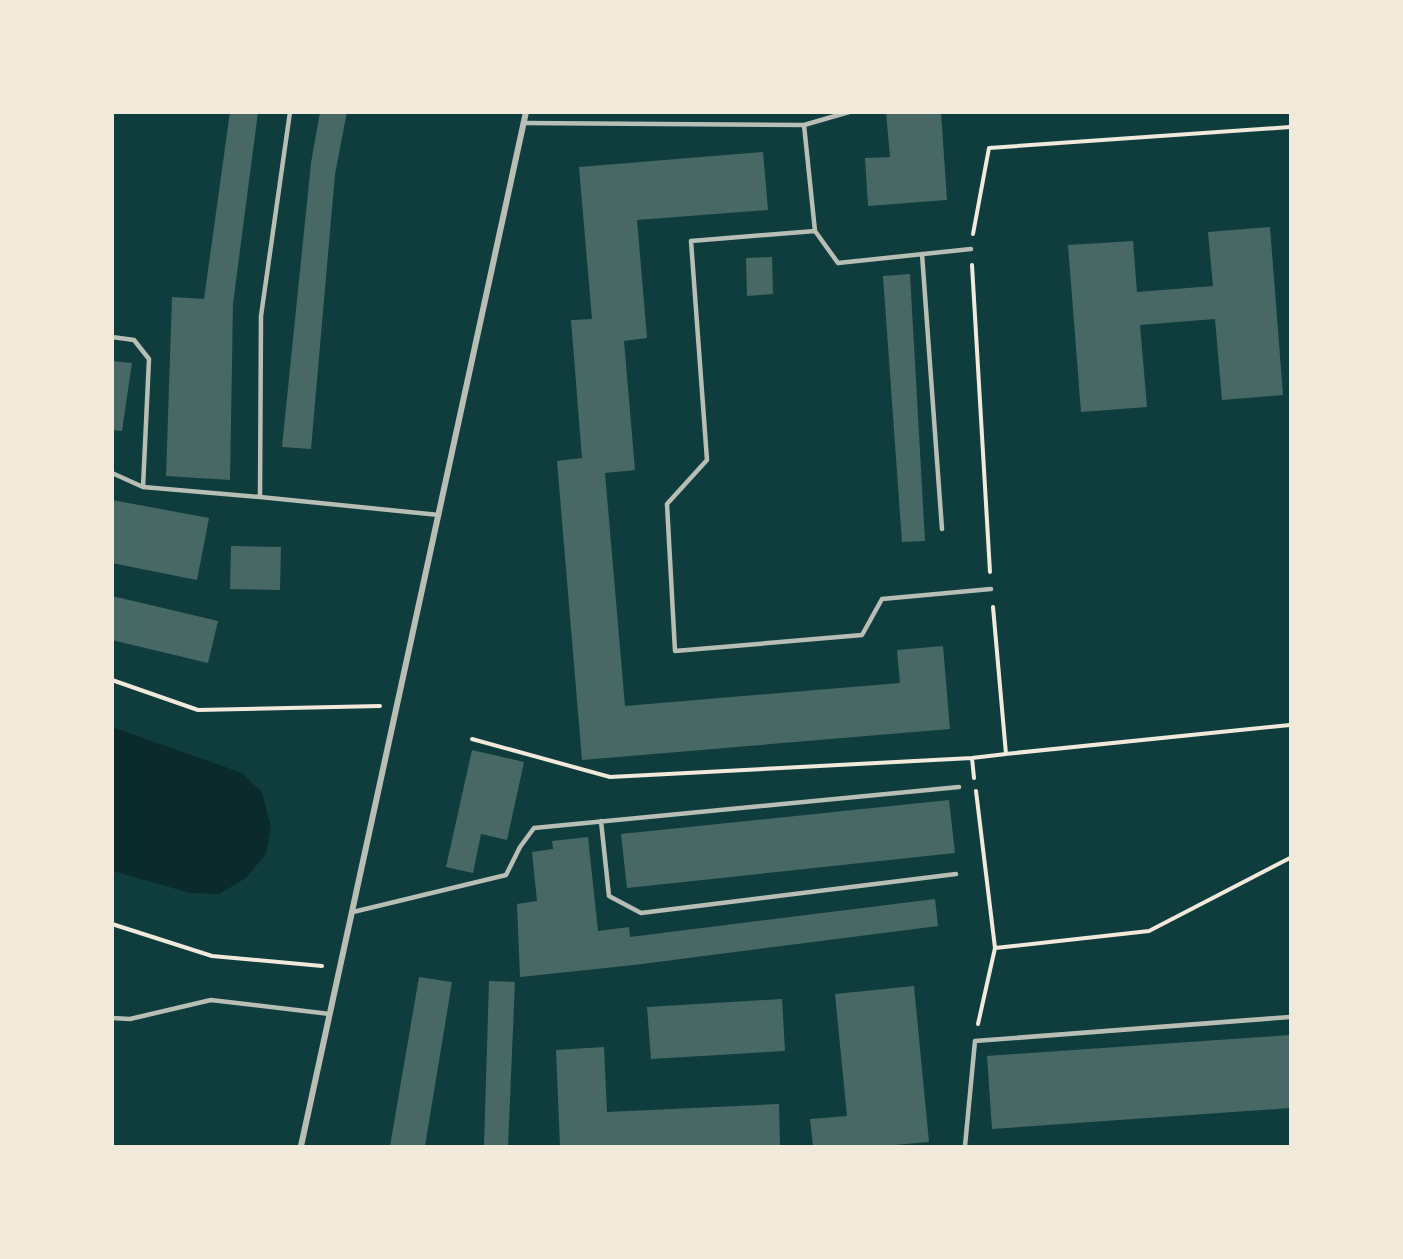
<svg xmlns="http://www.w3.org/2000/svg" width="1403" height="1259" font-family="'PT Sans Narrow',sans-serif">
  <rect width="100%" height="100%" fill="#0f3d3e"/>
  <path fill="#0a2a2b" d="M112,727L242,773L262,792L271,828L266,854L246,878L219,894L190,893L113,871Z"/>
  <path fill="#486865" d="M230,112H258L233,304L230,480L166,476L172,297L204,299Z
    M320,112H347L335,174L311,449L282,447L311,163Z
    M886,112H941L947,200L868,206L865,158L890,157Z
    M763,152L768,210L637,220L647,338L624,341L635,470L605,473L625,706L900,683L897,650L943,646L950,729L582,760L557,461L582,458L571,320L592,319L579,167Z
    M1270,227L1283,395L1222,400L1215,319L1140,325L1147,407L1081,412L1068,245L1133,241L1137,292L1213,286L1208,232Z
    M772,257L773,294L747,296L746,258Z
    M910,274L925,541L902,542L883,276Z
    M112,361L132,363L122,431L112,430Z
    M112,500L209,518L197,580L112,563Z
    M231,546L281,547L280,590L230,589Z
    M112,596L218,621L208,663L112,640Z
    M472,750L524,762L507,840L481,834L473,873L446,867Z
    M949,800L955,853L627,888L621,834Z
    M588,837L598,931L629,927L630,937L935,899L938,926L634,965L520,977L517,904L537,901L532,852L553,849L552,841Z
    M419,977L452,982L425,1146H390Z
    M489,981L515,982L508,1146H484Z
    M914,986L929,1142L883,1146H813L810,1119L847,1116L835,994Z
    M782,999L785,1051L651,1059L647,1007Z
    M1290,1035V1108L992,1129L987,1056Z
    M604,1047L607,1112L779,1104L780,1146H560L556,1050Z"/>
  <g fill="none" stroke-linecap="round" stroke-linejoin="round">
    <path stroke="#f1e9da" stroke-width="4" d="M973,234L989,148L1290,127
      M972,265L990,572
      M112,680L198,710L380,706
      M472,739L610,777L972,758L1006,754L993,607
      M1005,754L1290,725
      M972,758L974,778
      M976,791L995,948L978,1024
      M112,924L212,956L322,966
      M995,948L1149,931L1290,858"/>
    <path stroke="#b8beb3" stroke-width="4.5" d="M523,123L804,125L849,112
      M804,125L815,231L691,241L707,460L667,504L675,651L862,635L882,599L991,589
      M815,231L838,263L971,249
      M922,254L942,529
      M112,337L134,340L149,359L143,487
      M112,473L143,487L260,497L439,515
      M260,497L261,316L290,112
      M601,821L609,896L641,913L956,874
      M353,912L506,875L520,847L534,828L959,787
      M112,1018L130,1019L211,1000L330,1014
      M965,1146L975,1041L1290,1017"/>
    <path stroke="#b8beb3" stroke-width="6" d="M301,1146L526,112"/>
  </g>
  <rect width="1403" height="1259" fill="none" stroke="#f1e9da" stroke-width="228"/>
</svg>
